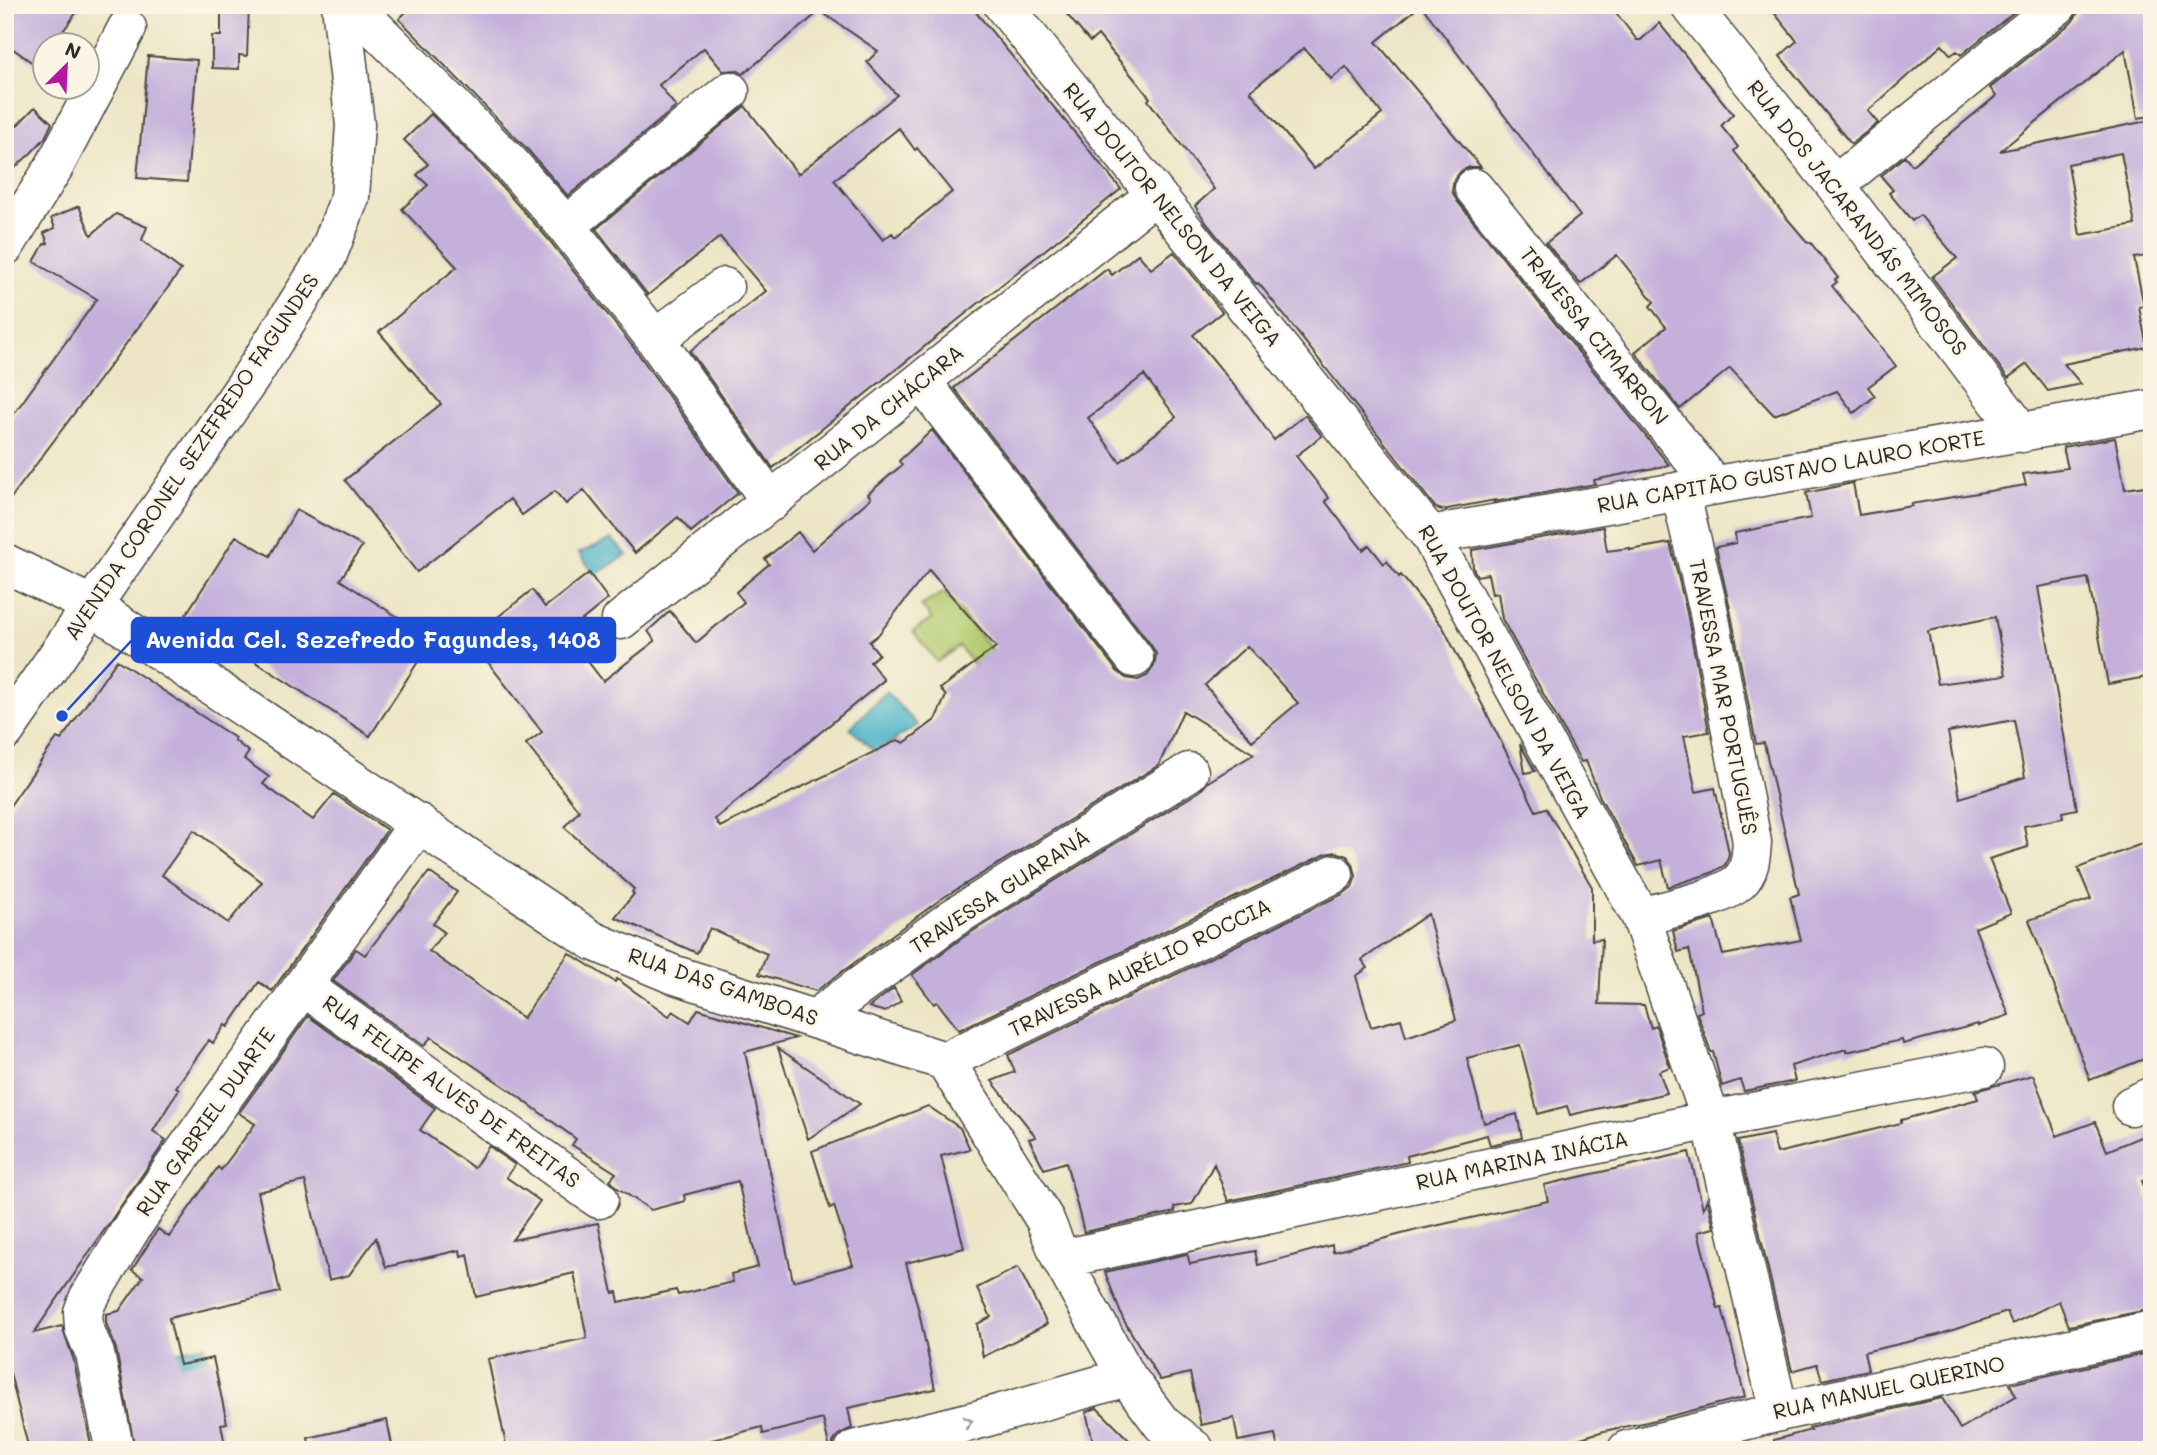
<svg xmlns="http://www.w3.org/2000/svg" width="2157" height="1455" font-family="Mali,sans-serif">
  <rect width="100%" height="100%" fill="#fcf5e5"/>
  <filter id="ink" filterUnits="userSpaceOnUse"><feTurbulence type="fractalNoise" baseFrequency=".0143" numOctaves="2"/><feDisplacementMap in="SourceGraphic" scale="14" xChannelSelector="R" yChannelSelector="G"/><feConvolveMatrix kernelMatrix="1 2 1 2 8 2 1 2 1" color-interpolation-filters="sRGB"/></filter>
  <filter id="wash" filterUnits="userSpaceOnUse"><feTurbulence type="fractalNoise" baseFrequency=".00686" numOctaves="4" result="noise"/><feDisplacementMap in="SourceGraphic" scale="28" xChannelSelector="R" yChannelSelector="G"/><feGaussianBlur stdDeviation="1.57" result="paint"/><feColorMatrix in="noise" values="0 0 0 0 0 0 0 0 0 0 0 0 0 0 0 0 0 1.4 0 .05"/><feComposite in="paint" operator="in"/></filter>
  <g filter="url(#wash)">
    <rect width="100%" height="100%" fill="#ede5c5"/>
    <path fill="#b2cb70" stroke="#6e7b4e" stroke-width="2" d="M944,592L995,654L973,665L959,646L937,662L913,631L932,619L921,606Z"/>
    <path fill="#4ab2c9" stroke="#3a6e7a" stroke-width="2" d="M612,539L627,555L595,575L579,553Z
      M886,692L918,725L875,752L850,728Z
      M205,1345L210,1366L179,1373L174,1352Z"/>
    <g id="blocks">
      <path fill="#c5b0db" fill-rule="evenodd" d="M19,5H82L52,46H46V54L37,66L5,43V25Z
        M221,5H249L247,56L239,55V69L212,68V36H221Z
        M413,5H970L1121,189L773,468L690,351L766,291L720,237L648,295L596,229L745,106L798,174L897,95L867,62L878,51L820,11L743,74L737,70L723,71L704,48L659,85L676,107L568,196L527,149L399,19ZM899,128L915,150L917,148L952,192L895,237L892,233L883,240L834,180Z
        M1059,5H1421L1376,42L1481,167H1470L1461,171L1454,180L1452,191L1457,201L1669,465L1594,480L1595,484L1494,502L1495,500L1442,510L1436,508L1264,290L1258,283L1256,284L1208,225L1195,206L1214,189L1148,100L1150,98L1137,82L1098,35L1090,42ZM1304,48L1331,79L1346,67L1382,114L1314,169L1250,91Z
        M1421,5H1610L1637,40H1641L1659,23L1733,114L1721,126L1738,147L1734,151L1785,216L1808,243L1810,242L1838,278L1835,280L1837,282L1832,286L1896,366L1868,387L1875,396L1854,413L1837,391L1774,415L1730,368L1680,409L1635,352L1666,327L1650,306L1654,302L1617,255L1580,284L1546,243L1580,216Z
        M1768,5H2023L1961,55L1957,51L1951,55L1942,45L1868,111L1878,123L1851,144L1780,56L1797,41Z
        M2079,5H2152V116L2138,118L2125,50L2000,151L2152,120V255L2134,258L2144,306L2139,307L2147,347L2064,364L2081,384L2048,391L2027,364L2008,378L1932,277L1957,258L1920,215L1912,221L1889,193L1893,190L1881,176L1905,156L1912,165L1996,96L1990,88L2072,22L2078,13ZM2121,153L2135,225L2080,235L2068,164Z
        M148,56L197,60L187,182L137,178Z
        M35,107L52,123L45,138L31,153L5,177V138Z
        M431,114L495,179L549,240L637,352L738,493L691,532L678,517L635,553L584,490L566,504L555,491L522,515L510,499L417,572L345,480L441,404L379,332L457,267L402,209L428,185L417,175L428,164L404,140Z
        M79,206L91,235L116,214L147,227L142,240L181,270L5,506V426L97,299L34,262L44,244L48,243L44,233L55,228L51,218Z
        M1174,252L1222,312L1193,335L1242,395L1274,440L1305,415L1322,436L1296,456L1329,498L1325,501L1363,550L1369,545L1384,564L1387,561L1399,577L1401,575L1443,627L1536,811L1546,808L1592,887V940L1602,939L1599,1004L1644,1005L1651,1028L1656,1026L1670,1067L1659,1071L1667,1093L1570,1115L1567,1106L1538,1114L1520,1045L1467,1058L1484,1123L1517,1114L1522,1138L1490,1145L1487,1135L1407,1156L1408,1162L1228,1201L1214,1164L1192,1204L1174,1207L1175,1212L1084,1232L1066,1162L1044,1169L1029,1139L1036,1137L992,1081L1015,1072L1008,1055L1343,894L1352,887L1356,876L1353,864L1347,856L1336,852L1325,854L959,1030L937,1002L934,1004L912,975L965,936L1200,791L1208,782L1254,754L1183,711L1159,765L941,899L816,991L759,974L767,954L710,928L697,953L615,917L634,894L632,892L634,889L564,827L579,811L526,744L542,732L470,639L532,590L545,607L589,573L608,599L566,633L603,681L655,641L648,631L670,611L696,643L744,602L736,592L769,564L765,559L798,532L812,550L871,498L868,494L902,465L899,461L932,430L1117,671L1126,678L1138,680L1147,676L1154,666L1156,654L1151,645L954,388L1107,269L1112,275L1138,254L1151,269ZM1144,375L1176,417L1120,462L1088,418ZM929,570L996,647L940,689L946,696L935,720L904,743L898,740L720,827L715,819L884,680L870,662L879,654L869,642L878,635ZM1247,646L1298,703L1252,741L1205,685ZM1428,914L1456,1020L1406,1037L1401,1019L1371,1027L1356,976L1368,968L1362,960Z
        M2115,438L2125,489L2152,485V676L2108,684L2088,578L2038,587L2077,809L2062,812L2063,818L2024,826L2028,847L1989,859L2011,913L1975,928L2009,1015L1978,1026V1024L1903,1044L1902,1040L1846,1052V1049L1791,1066L1795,1081L1744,1091L1740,1080L1722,1086L1713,1052H1711L1697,1013L1702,1011L1689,949L1678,952L1673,931L1713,919L1723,955L1801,940L1790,897L1799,894L1764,743L1756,744L1729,604L1716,547L1736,543L1735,533L1811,518L1806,493L1853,483L1859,515L1912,506L1911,504L2026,485L2023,474L2068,468L2063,447ZM1995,617L2006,675L1938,684L1928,631ZM2014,720L2025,777L1960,798L1948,732Z
        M296,510L362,546L340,580L401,619L391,633L423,654L370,736L185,616L236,536L270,556Z
        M1603,527L1607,551L1630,548V550L1670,543L1687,613L1709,732L1684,736L1696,792L1715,788L1729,853L1728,858L1725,865L1711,873L1668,887L1661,860L1638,866L1600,797L1586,761L1581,762L1502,619L1498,593L1492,594L1488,574L1477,576L1473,568L1472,550Z
        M117,660L235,738L234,740L249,752L244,759L269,777L263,784L313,820L334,794L387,830L272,991L259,982L228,1027L225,1025L213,1043L209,1040L176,1087L179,1089L153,1131L166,1140L34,1333L62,1326L74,1361L92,1450H29L9,1369L5,1374V813L57,738L61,740ZM194,830L262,882L228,923L162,875Z
        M1520,744L1535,771L1525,773Z
        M2152,840V1056L2090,1080L2029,920L2091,899L2078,868Z
        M429,872L457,892L433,924L444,932L429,951L523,1018L569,953L615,982L617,979L669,1016L673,1011L690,1022L698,1009L796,1038L745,1052L793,1281L853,1265L834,1206L830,1208L812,1151L928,1106L960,1128L970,1149L941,1156L964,1248L906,1263L919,1312L935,1389L848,1408L852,1428L838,1435L833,1443V1450H830L823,1419L763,1434L762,1427L674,1450H507L488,1359L587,1338L574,1273L476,1297L468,1254L461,1256L460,1250L386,1267L376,1238L349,1275L329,1280L305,1181L258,1192L280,1292L169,1318L180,1365L213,1358L227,1423L221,1424L226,1450H135L116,1349L106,1323V1314L119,1311L143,1277L132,1270L158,1229L169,1237L218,1167L221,1170L255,1124L239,1113L308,1016L435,1108L420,1130L474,1168L489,1146L515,1165L506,1177L540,1201L512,1240L598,1223L613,1293L617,1292L619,1302L676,1290L678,1295L733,1282L731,1274L758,1267L738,1181L684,1195L685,1201L651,1210L616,1187L610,1180L616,1173L572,1145L576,1139L508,1089L431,1037L424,1046L333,981L356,949L365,955Z
        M894,988L901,1001L885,1012L869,1007Z
        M778,1048L860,1104L808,1139Z
        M2033,1075L2057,1136L2095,1122L2107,1151L2152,1132V1178L2142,1181L2152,1209V1309L2069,1326L2059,1301L2012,1324L2007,1312L1938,1335L1864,1352L1868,1370L1822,1380L1817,1364L1792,1371L1738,1141L1772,1134L1777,1153L1901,1123V1120L1978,1099L1975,1091Z
        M1689,1152L1703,1209L1707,1199L1714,1228L1698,1232L1718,1309L1722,1308L1745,1397L1647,1422L1604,1431L1540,1450H1278L1275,1434L1238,1441L1234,1418L1201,1425L1190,1373L1160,1380L1123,1319L1105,1272L1187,1254L1190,1264L1255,1251L1258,1265L1332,1245L1333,1252L1417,1230L1548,1201L1544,1185Z
        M1018,1267L1047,1324L983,1357L977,1324L991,1317L977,1288Z
        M2152,1352V1442L2138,1450H1775L1774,1440L1811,1430L1809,1428L1942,1398L1960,1429L2016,1396L2010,1384Z
        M1097,1408L1139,1450H1095L1086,1412Z
        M387,1420L393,1450H310L308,1438Z"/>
    </g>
  </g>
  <g filter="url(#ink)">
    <use href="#blocks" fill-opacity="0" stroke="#484742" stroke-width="2"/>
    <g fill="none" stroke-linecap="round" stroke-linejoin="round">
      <g stroke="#484742" stroke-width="41">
        <path id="minor" d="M352,5L511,164L566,226L655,339L724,287
          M1003,5L1430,535L1641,917L1711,1120L1779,1412
          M1690,5L1835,185L2022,433
          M1835,185L2058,5
          M1474,188L1713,484
          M566,226L730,91
          M5,246L54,167L127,28
          M655,339L771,502
          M922,382L1134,658
          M1430,535L2152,409
          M5,563L91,605L593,941L672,974L945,1061L1045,1220L1061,1259L1127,1377L1162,1424L1195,1450
          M621,620L1155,195
          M1641,917C1667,909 1720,899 1739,882C1750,872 1751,857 1752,842L1708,608L1680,491
          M303,986L599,1199
          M815,1019L953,918L1189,772
          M945,1061L1334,874
          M2131,1106L2152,1096
          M1061,1259L1711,1120L1984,1067
          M114,1447L95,1354L84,1328L83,1312L88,1299L132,1227L173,1168L419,823
          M854,1450L977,1420L1127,1377
          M1627,1450L1779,1412L2152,1330"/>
      </g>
      <g stroke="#484742" stroke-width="41">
        <path id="major" d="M5,731L251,377L327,257L350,197L355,125L341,5"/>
      </g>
      <use href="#minor" stroke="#fff" stroke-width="38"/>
      <use href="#major" stroke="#fff" stroke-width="38"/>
    </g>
    <defs><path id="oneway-chevron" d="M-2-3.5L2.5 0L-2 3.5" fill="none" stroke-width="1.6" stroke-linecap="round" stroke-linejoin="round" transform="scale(1.75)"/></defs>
    <use stroke="#a0a0a0" href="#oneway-chevron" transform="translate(968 1422) rotate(-14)"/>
  </g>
  <g text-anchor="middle" stroke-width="5" stroke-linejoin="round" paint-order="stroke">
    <g font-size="21" fill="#2b2b2b" stroke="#fcf5e5">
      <text transform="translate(1172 215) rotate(51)" y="7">RUA DOUTOR NELSON DA VEIGA</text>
      <text transform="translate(1857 218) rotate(52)" y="7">RUA DOS JACARANDÁS MIMOSOS</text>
      <text transform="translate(1594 336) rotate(51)" y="7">TRAVESSA CIMARRON</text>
      <text transform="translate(889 408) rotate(-39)" y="7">RUA DA CHÁCARA</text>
      <text transform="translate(192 457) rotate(-56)" y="7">AVENIDA CORONEL SEZEFREDO FAGUNDES</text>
      <text transform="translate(1791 472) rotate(-10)" y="7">RUA CAPITÃO GUSTAVO LAURO KORTE</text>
      <text transform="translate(1504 672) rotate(61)" y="7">RUA DOUTOR NELSON DA VEIGA</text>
      <text transform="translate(1723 697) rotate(79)" y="7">TRAVESSA MAR PORTUGUÊS</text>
      <text transform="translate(1000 892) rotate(-33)" y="7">TRAVESSA GUARANÁ</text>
      <text transform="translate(1140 968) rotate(-26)" y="7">TRAVESSA AURÉLIO ROCCIA</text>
      <text transform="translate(723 987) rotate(19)" y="7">RUA DAS GAMBOAS</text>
      <text transform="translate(451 1092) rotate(36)" y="7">RUA FELIPE ALVES DE FREITAS</text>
      <text transform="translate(206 1122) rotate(-55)" y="7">RUA GABRIEL DUARTE</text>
      <text transform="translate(1522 1161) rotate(-12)" y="7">RUA MARINA INÁCIA</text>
      <text transform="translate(1889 1388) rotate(-12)" y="7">RUA MANUEL QUERINO</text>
    </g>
  </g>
  <path fill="none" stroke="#1d4ed8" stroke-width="2.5" d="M62 716L132 640"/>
  <circle fill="#1d4ed8" stroke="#fcf5e5" stroke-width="2.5" cx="62" cy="716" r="7"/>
  <rect fill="#1d4ed8" stroke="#1d4ed8" stroke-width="2.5" x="132" y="618" width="483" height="44" rx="7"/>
  <g font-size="23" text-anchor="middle" font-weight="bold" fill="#fff">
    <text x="373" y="648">Avenida Cel. Sezefredo Fagundes, 1408</text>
  </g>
  <rect width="2157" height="1455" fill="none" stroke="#fcf5e5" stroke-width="28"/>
  <g transform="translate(66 66) rotate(24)"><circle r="33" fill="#fcf5e5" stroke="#a8a49b" stroke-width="2"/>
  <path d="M0-5L12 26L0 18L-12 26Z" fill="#b5179e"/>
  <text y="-10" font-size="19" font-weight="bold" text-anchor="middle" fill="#2b2b2b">N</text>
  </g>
</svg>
